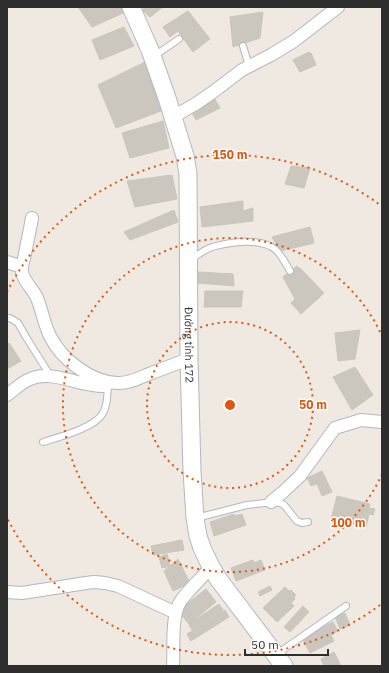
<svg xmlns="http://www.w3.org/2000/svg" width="389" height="673" font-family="'IBM Plex Sans',sans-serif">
  <rect width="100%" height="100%" fill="#efe9e1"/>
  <path fill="#cbc7bf" stroke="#cbc5ba" d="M78,7H121L123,13L92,27Z
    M146,7H163L150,17L142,10Z
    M188,11L210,39L193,52L178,31L170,37L163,27Z
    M263,12L260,38L233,47L230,17Z
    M124,27L134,46L100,60L92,40Z
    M309,52L315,63L300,71L293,60Z
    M311,53L316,65L300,72L293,60Z
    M145,62L161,111L116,128L98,85Z
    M213,96L220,108L196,120L190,109Z
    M163,121L169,148L130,158L122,133Z
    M291,166L310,168L304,188L285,184Z
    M172,175L177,199L135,207L127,181Z
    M243,201V211L253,208V221L202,227L200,207Z
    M174,210L178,222L130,240L124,232Z
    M310,227L314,243L280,251L272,237Z
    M297,266L322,295L301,314L291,303L299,295L283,277Z
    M300,268L324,293L301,310L283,277Z
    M198,272L233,274L234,286L198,283Z
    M205,291H243L241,307H204Z
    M360,330L355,359L338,361L335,333Z
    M9,343L21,361L7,369V345Z
    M355,367L373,395L352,410L333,377Z
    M322,471L332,492L322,496L317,484L311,486L307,478Z
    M337,496L370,504L369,508L375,509L373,515L369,514L366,527L331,519Z
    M234,514L235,516L242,514L246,525L214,536L210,522Z
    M182,540L184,550L153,555L151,546Z
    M167,554L170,566L162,568L159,557Z
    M178,559L190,583L173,591L164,571Z
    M253,560L254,563L261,560L265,570L236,581L231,568Z
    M270,586L272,590L260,596L258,592Z
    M285,587L289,591L291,590L296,595L294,597L295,599L291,603L294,606L277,622L263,608Z
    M206,589L216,602L189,624L178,611Z
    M219,604L223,610L192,630L189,624Z
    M303,606L309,612L290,632L284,627Z
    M225,610L229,617L191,641L187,634Z
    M345,613L350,625L340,629L335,617Z
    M333,622L338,631L331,635L334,641L310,653L302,638Z
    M334,652L341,666H324L321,659Z"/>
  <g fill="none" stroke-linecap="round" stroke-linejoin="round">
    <g stroke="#b4b7c1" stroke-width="8">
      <path id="service" d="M243,46L249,66
        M154,56L179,39
        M191,260C197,255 204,250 212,247C230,242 261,237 276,250C282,256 286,264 290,271
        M7,318H10L18,323L26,337L51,377
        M43,442C59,437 95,428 103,413C108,405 107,395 108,386
        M196,518L247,505L273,502L280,503L284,505L297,521L302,523L308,522
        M277,654L346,606"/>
    </g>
    <g stroke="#b4b7c1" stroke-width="14">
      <path id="minor" d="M173,117L197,103L213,92L242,70L271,55L294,41L338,7
        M32,218C30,230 27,242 25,254C24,260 21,266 22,272C24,282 33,289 37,298C42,310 44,324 50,336C61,359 91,382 117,383C128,384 139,378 149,374C162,369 175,364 189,359
        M7,262L22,267
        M7,395C14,390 22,382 30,379C54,369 82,388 106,386
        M271,502L282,493L300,476L335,428L361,420L382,422
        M7,592L22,593L86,583L94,582L105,583L118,586L176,613
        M173,666C174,648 171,617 180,602C188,590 201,579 211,567"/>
    </g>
    <g stroke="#b4b7c1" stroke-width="19">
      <g id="secondary">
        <path id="s1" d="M131,7L150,50L167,98L185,156L188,174L189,359L192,471L195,518L198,536L202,548L211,567L219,580L284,666"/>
      </g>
    </g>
    <use href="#service" stroke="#fff" stroke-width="6"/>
    <use href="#minor" stroke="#fff" stroke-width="12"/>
    <use href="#secondary" stroke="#fff" stroke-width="17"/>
  </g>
  <g fill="none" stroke="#df570e" stroke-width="2" stroke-dasharray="2 4">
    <circle cx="230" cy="405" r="83"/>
    <path d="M382 474A167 167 0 1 1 382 336"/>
    <path d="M380 605A250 250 0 0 1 7 518M7 292A250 250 0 0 1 380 205"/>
  </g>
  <g text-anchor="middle" stroke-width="3" stroke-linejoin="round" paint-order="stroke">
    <g font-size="11" fill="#2e2e2e" stroke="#fff">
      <text dy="4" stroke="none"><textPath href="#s1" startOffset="348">Đường tỉnh 172</textPath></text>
    </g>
  </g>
  <circle cx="230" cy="405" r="6" fill="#df570e" stroke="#fff" stroke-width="2"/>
  <g font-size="12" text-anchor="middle" font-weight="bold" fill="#df570e" stroke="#fff" stroke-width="3" stroke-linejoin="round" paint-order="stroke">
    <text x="230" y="159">150 m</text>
    <text x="313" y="409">50 m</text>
    <text x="348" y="527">100 m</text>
  </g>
  <rect width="389" height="673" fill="none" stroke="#2e2e2e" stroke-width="16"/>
  <path d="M245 649v6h83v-6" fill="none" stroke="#2e2e2e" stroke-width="2"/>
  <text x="251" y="649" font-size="12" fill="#2e2e2e" stroke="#ffffff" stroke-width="3" paint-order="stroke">50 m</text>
</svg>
